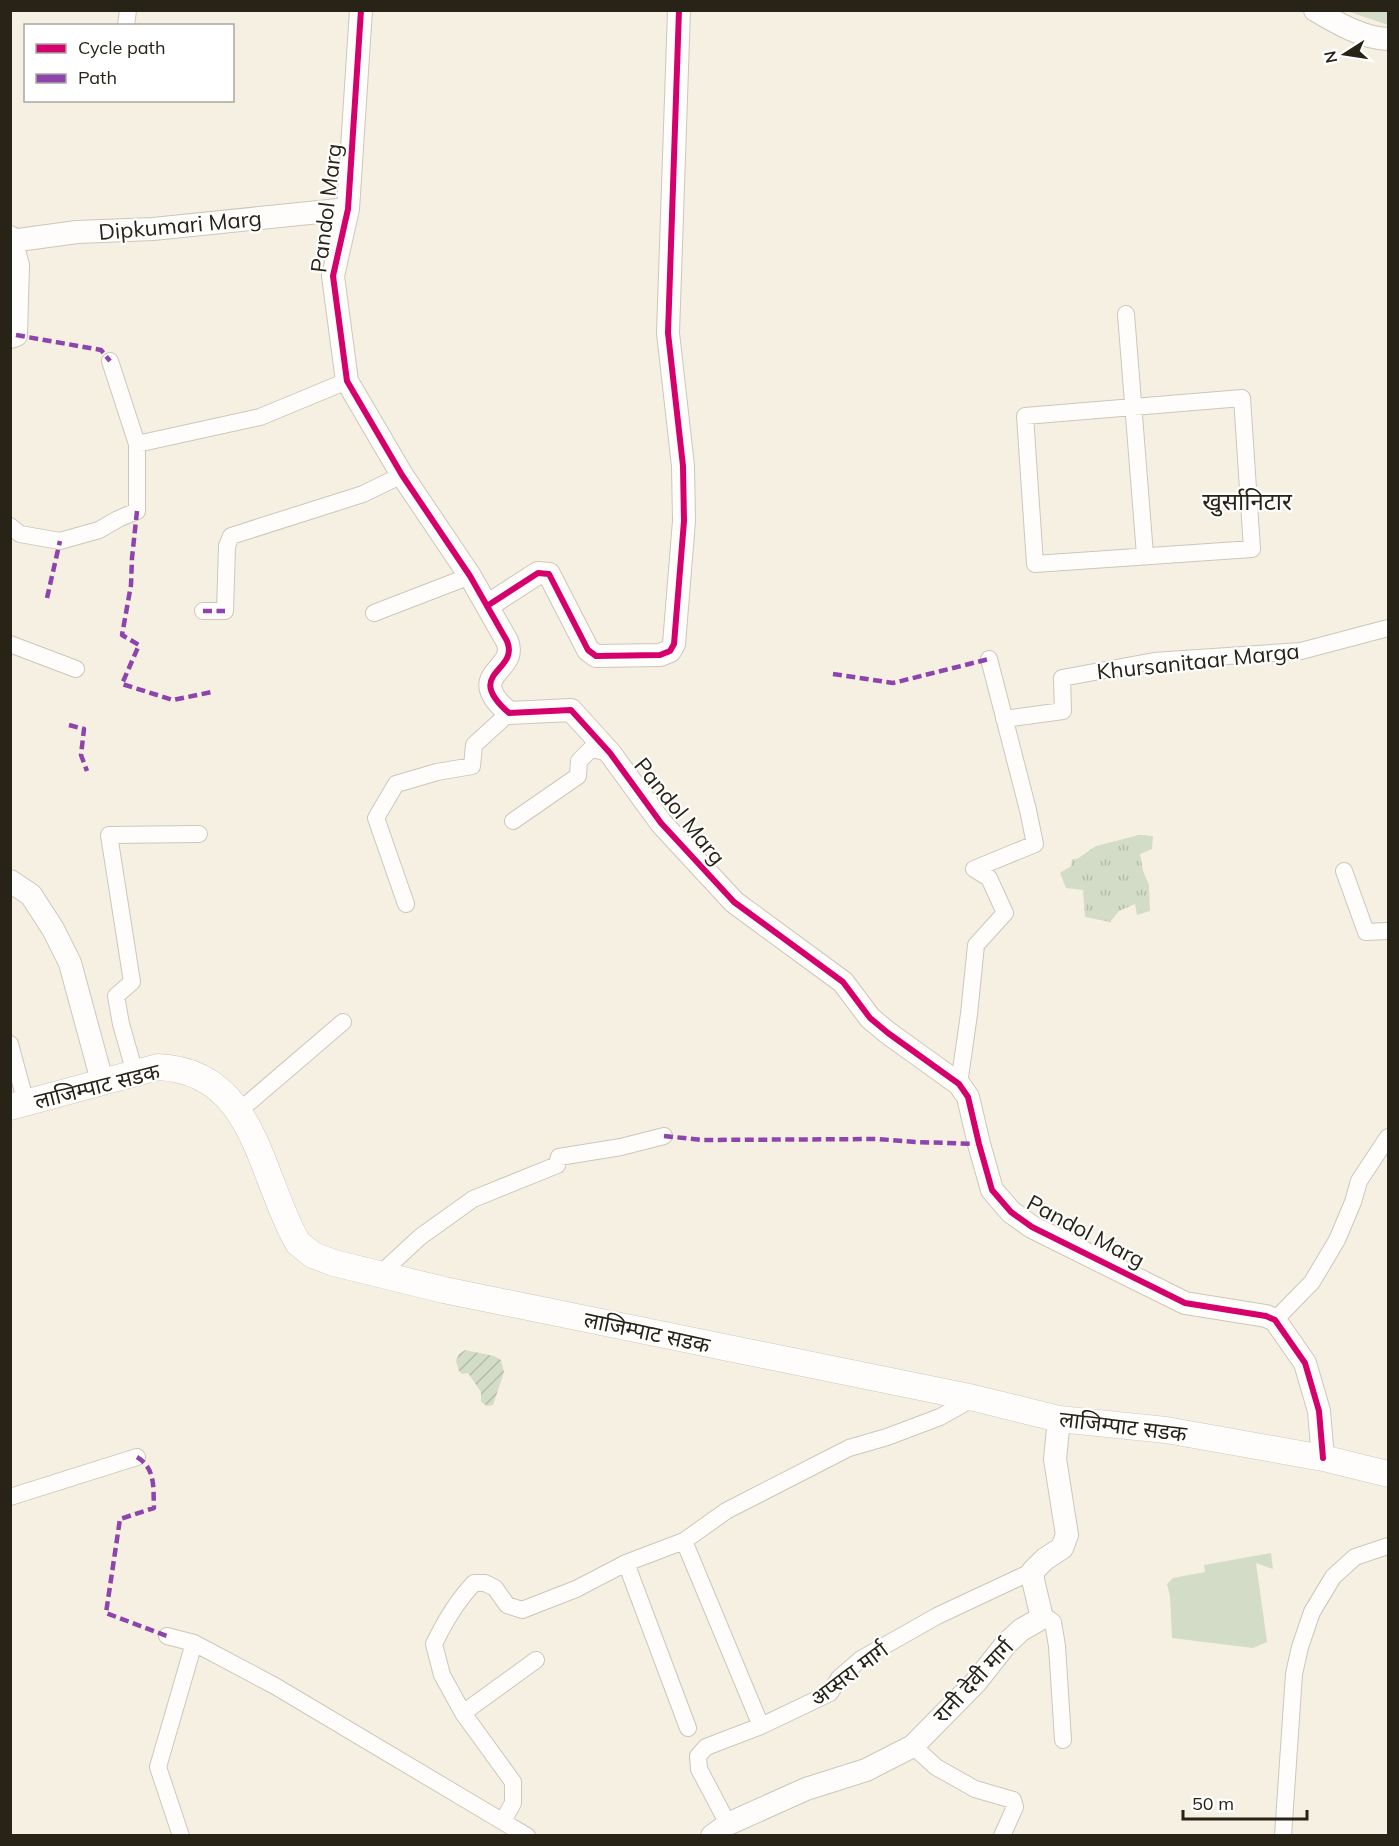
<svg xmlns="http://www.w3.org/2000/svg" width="1399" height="1846" font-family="Mulish,'Noto Sans Devanagari',sans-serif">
  <defs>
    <pattern id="grass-tufts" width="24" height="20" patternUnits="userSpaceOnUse" patternTransform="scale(1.5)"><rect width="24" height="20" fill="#d3dcc6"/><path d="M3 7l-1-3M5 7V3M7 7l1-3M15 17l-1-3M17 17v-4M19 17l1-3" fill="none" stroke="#b5bca9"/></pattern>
    <pattern id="garden-furrows" width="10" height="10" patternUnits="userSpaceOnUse" patternTransform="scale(1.5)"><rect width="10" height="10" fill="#d3dcc6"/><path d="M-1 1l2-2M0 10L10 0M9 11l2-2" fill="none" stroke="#b5bca9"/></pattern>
  </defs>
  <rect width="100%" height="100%" fill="#f6f0e2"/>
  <path fill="url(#grass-tufts)" d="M1347,11H1388V25Z
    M1139,835L1153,836L1152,849L1140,854L1143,871L1149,885L1150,911L1137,915L1135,904L1119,911L1110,922L1085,917L1083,890L1066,888L1060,873L1071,866L1072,859H1077L1096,846Z"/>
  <path fill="#d3dcc6" d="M1271,1553L1273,1569L1256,1563L1267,1642L1253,1648L1172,1638L1170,1596L1167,1584L1173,1578L1205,1572L1204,1565Z"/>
  <path fill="url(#garden-furrows)" d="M465,1350L494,1356L501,1360L504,1372L493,1405L487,1406L481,1402V1392L468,1373L462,1374L459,1371L456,1361L459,1354Z"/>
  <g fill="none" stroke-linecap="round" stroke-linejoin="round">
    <g stroke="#ccc7bb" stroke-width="18">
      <path id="street" d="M126,26L128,10
        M1126,314L1145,555
        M110,361L137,444L260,417L347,381
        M1242,398L1252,549L1035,564L1025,416Z
        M10,526L20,534L60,541L99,530L118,519L137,511V444
        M203,611H225L227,546L231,536L363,494L402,475
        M374,613L470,576
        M10,644L76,669
        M1004,719L1063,711L1062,678L1154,661L1301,651L1388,628
        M513,821L578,776L579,761L591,749L610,753
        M1344,871L1366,932L1388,931
        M406,904L376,818L396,784L437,772L472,766L474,745L509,713
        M10,1044L26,1103
        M135,1073L121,1024L116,996L132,982L109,835L199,834
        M959,1084L969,1014L976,945L1005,913L989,878L974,869L1035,844L1028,810L989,659
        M239,1111L343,1022
        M379,1275L420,1237L473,1199L557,1165L559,1157L621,1147L664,1136
        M1275,1320L1312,1282L1337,1240L1353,1202L1359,1181L1388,1137
        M10,1497L137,1457
        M684,1541L761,1726
        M626,1563L688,1728
        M1042,1618L1049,1619L1053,1622L1057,1646L1063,1740
        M167,1636L194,1643L275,1686L527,1836
        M463,1713L536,1660
        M913,1746L936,1767L975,1789L1013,1800L1015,1807L1002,1836
        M503,1821L513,1803V1782L463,1713L442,1675L434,1644C445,1621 456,1602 474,1583H485L495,1588L507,1605L522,1610L576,1589L626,1563L684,1541L726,1511L849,1448L887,1437L940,1417L974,1398
        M728,1824L699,1769L698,1756L706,1747L761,1726L830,1693L839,1678L861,1659L937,1616L1033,1571
        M181,1836L158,1767L194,1643
        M1283,1836L1294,1674L1300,1647L1312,1612L1333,1577L1355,1557L1388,1546"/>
    </g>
    <g stroke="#ccc7bb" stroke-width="24">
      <path id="secondary" d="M361,10L348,209L333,276L347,381L402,475L470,576L507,641C520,672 462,672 509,713L571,710L610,753L661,823L734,902L843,982L870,1018L888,1033L959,1084L968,1097L979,1144L992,1190L1011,1212L1032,1227L1185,1303L1266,1316L1275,1320L1305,1363L1319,1411L1323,1458
        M1315,10C1337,23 1362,38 1388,39
        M10,237L18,265L16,335L10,337
        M11,241L77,232L153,229L348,209
        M487,606L538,573L549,574L588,650L596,656L660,655L670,651L674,644L684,521L683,466L668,333L679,10
        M10,881L31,895L53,929L70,963L102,1081
        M712,1836L728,1824L806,1789L866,1770L913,1746L976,1682L1006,1644L1021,1630L1042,1618L1033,1580V1571L1045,1559L1062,1548L1067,1535L1055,1459L1059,1419"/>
    </g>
    <g stroke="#ccc7bb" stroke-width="27">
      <path id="primary" d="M10,1107L158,1067C256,1071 259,1176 298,1243L313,1255L334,1263L444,1290L974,1398L1059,1419L1166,1430L1323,1458L1388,1474"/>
    </g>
    <use href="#street" stroke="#fefdfb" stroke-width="16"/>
    <use href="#secondary" stroke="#fefdfb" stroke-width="22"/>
    <use href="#primary" stroke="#fefdfb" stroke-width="26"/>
    <path stroke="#8e44ad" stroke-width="4.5" stroke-dasharray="9 4.5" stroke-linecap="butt" d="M16,335L101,350L110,361
      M137,511L132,558L131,585L122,635L139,645L122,684L173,700L212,692
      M47,598L60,541
      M203,611H225
      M833,674L893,683L989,659
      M69,725L84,729L81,755L87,771
      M664,1136L703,1140L878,1139L915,1142L979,1144
      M137,1457C156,1469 153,1487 154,1508L120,1519L106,1613L167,1636"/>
    <g stroke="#fff" stroke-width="10">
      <path id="cycleway" d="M361,10L348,209L333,276L347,381L402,475L470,576L507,641C520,672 462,672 509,713L571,710L610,753L661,823L734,902L843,982L870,1018L888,1033L959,1084L968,1097L979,1144L992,1190L1011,1212L1032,1227L1185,1303L1266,1316L1275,1320L1305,1363L1319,1411L1323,1458
        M487,606L538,573L549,574L588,650L596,656L660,655L670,651L674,644L684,521L683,466L668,333L679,10"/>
    </g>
    <use href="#cycleway" stroke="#d6006c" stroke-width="6"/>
  </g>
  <g text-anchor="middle" stroke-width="4.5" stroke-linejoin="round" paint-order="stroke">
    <g font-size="22" fill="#282317" stroke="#fff">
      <text transform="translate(326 208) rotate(-83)" y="8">Pandol Marg</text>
      <text transform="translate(180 225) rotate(-5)" y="8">Dipkumari Marg</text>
      <text transform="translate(1198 661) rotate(-6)" y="8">Khursanitaar Marga</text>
      <text transform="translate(680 811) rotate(51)" y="8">Pandol Marg</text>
      <text transform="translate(97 1086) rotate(-14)" y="8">लाजिम्पाट सडक</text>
      <text transform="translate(1086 1231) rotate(28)" y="8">Pandol Marg</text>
      <text transform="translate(647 1332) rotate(12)" y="8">लाजिम्पाट सडक</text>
      <text transform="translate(1123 1426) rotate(7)" y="8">लाजिम्पाट सडक</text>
      <text transform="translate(849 1674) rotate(-37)" y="8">अप्सरा मार्ग</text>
      <text transform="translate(973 1681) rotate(-47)" y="8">रानी देवी मार्ग</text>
    </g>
    <g font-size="24" fill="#282317" stroke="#fff">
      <text x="1247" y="510">खुर्सानिटार</text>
    </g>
  </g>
  <rect width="1399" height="1846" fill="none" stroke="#282317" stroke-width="24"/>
  <rect x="24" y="24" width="210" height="78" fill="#ffffff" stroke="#a9a7a2" stroke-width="1.5"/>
  <rect x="36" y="44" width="30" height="9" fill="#d6006c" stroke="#a9a7a2" stroke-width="1.5"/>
  <text x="78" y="54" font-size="18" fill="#282317">Cycle path</text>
  <rect x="36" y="74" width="30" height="9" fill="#8e44ad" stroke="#a9a7a2" stroke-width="1.5"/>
  <text x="78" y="84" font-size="18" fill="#282317">Path</text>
  <g transform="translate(1345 54) rotate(258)" stroke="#ffffff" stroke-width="4.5" paint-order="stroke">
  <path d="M0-4.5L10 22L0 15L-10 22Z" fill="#282317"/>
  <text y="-9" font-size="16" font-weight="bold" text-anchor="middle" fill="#282317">N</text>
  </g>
  <path d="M1183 1810v9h124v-9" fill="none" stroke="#282317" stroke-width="3"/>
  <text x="1192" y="1810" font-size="18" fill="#282317" stroke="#ffffff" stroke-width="4.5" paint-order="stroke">50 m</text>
</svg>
